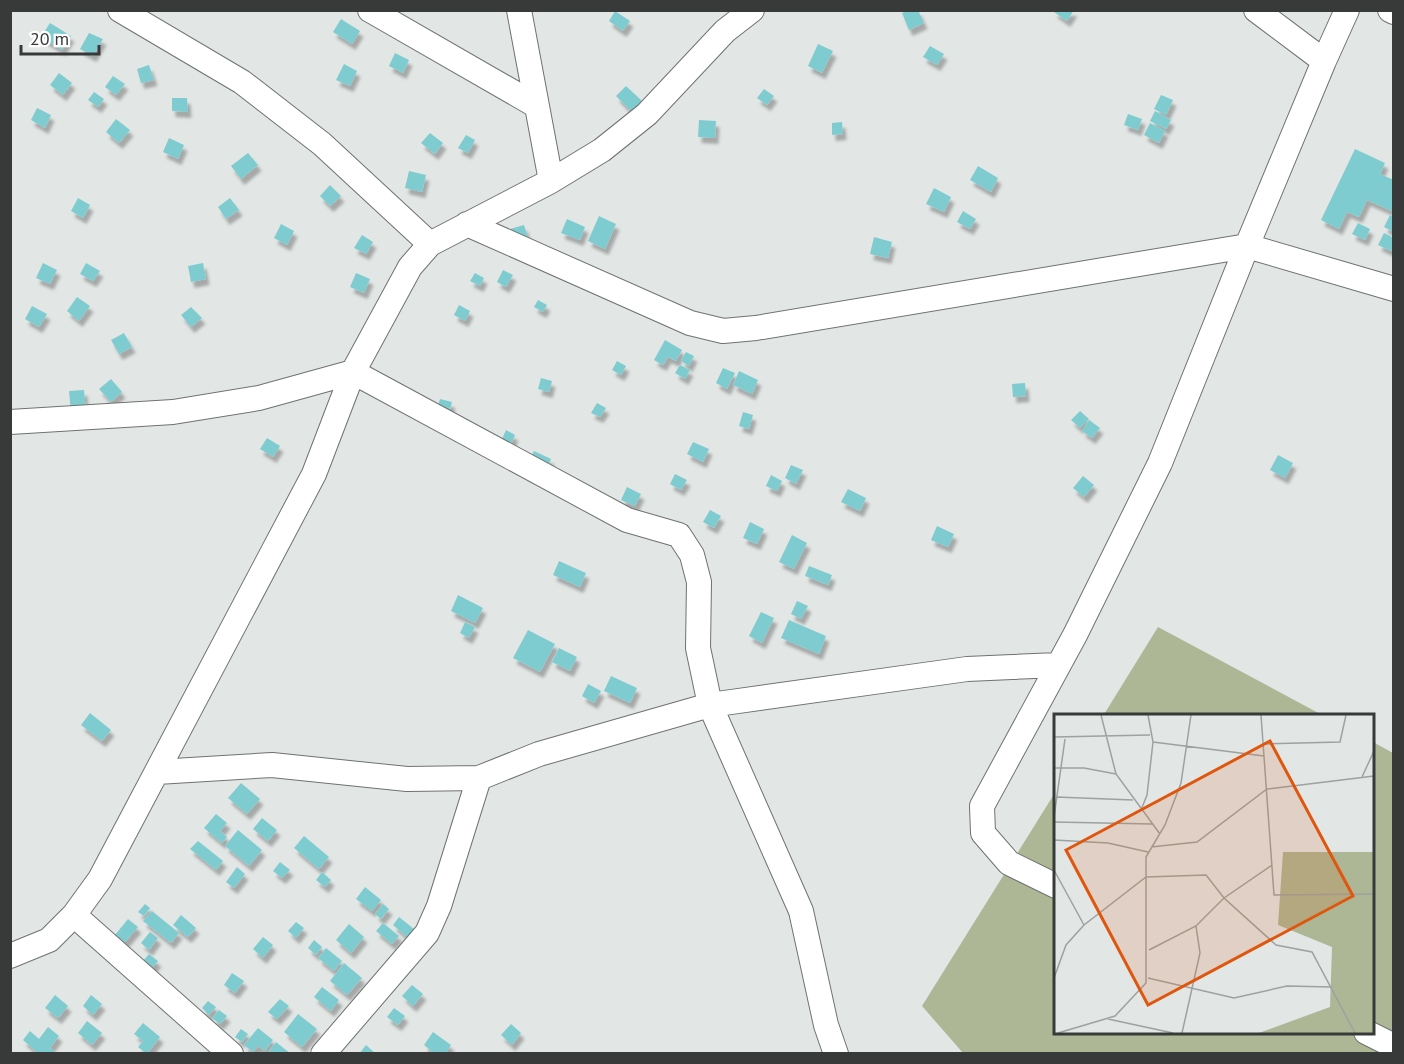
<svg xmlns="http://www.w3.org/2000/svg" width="1404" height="1064" font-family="'PT Sans',sans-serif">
  <defs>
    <filter id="shadow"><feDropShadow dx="3.5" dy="6" stdDeviation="1.5" flood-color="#0004"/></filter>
  </defs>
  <rect width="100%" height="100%" fill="#e2e6e5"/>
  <path fill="#adb796" d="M1158,627L1324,716H1103Z
    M1373,742L1393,753V1053H963L922,1006L1056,791V1032H1372Z"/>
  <path fill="#7eccd0" filter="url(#shadow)" d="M908,10H918L924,23L909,30L902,13Z
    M1055,10H1074L1067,21L1054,12Z
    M615,11L630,21L623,31L609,21Z
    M341,19L360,31L352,44L333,32Z
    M50,23L71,36L62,50L41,37Z
    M89,33L103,39L93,56L80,49Z
    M818,44L833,51L822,73L808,66Z
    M930,46L944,54L937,65L923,57Z
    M395,53L409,60L403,73L389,66Z
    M344,64L357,71L350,86L336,80Z
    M149,65L154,80L141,83L137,69Z
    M59,73L72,83L63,95L50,85Z
    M113,76L125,84L116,95L105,87Z
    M626,86L642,101L631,111L616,96Z
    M764,89L774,96L767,105L757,98Z
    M94,92L104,99L98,107L88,100Z
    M1161,95L1173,100L1166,115L1154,109Z
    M172,98H187L188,112L172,111Z
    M37,108L51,115L45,128L31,120Z
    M1155,111L1171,120L1166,129L1150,121Z
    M1128,114L1142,119L1138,130L1124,125Z
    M116,119L130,130L119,143L106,132Z
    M699,120L716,121L715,138L698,137Z
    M842,122L843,134L832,135V123Z
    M1150,123L1165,131L1159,143L1144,135Z
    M430,133L443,143L435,154L421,143Z
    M466,135L475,140L468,153L458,148Z
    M169,138L184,145L178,159L163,152Z
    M1355,149L1385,163L1380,174L1394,180V212L1367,200L1359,217L1347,212L1339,229L1321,220Z
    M248,153L258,165L241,179L231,166Z
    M978,166L998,178L991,192L970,180Z
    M409,171L426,175L422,192L405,188Z
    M330,185L341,196L330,206L320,196Z
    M934,188L951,197L944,212L926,204Z
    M78,198L90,205L83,218L71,211Z
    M230,198L239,210L226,219L218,207Z
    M963,211L976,219L970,229L957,222Z
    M1390,215L1394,217V232L1384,227Z
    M599,216L616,224L605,249L588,241Z
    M567,219L585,227L580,240L561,233Z
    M1358,223L1370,229L1365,240L1352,234Z
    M281,224L294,231L287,245L274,238Z
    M524,225L528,238L514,242L510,229Z
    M1384,233L1394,238V246L1391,251L1378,245Z
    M362,235L373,242L366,254L354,248Z
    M874,237L892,242L888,258L870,254Z
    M43,263L57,270L50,284L36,278Z
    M86,263L100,271L93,281L80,274Z
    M203,263L206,279L191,282L188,266Z
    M503,270L513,275L506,287L497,282Z
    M356,273L370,279L364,293L350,287Z
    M475,273L484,278L480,286L470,281Z
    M77,297L90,306L79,321L67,311Z
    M538,300L547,305L543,312L534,307Z
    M459,305L470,311L465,321L454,315Z
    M32,306L47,314L39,327L25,319Z
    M191,307L202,318L191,327L181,315Z
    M124,333L132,347L119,354L111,340Z
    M665,340L682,350L676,361L668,357L663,365L654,360Z
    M686,352L694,356L689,366L681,361Z
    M617,361L626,366L621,375L612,370Z
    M680,365L690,370L685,379L675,373Z
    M723,368L735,373L727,389L716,383Z
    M739,371L758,380L752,394L733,385Z
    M541,378L552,381L549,392L538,389Z
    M111,379L122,392L111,402L99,389Z
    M1025,383L1026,396L1013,397L1012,384Z
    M84,390L86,412L71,413L69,391Z
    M440,399L452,402L449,413L437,409Z
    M597,403L606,408L600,417L591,413Z
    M1080,411L1089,419L1080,428L1071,420Z
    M743,412L753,415L749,429L739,426Z
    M1089,420L1100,428L1092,438L1082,431Z
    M506,430L515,435L511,444L502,439Z
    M267,438L280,446L273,457L260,449Z
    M693,442L709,449L703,462L687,454Z
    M534,451L551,459L546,470L528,462Z
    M1278,455L1293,463L1285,478L1270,470Z
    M791,465L803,470L796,484L785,478Z
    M675,474L687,480L681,490L670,484Z
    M771,475L782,481L777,491L766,486Z
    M1083,476L1094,485L1084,497L1073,488Z
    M627,487L641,494L635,506L621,500Z
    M848,489L866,498L860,511L841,502Z
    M710,510L721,516L714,528L703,522Z
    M750,522L764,529L757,544L743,538Z
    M937,526L954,534L948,547L931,540Z
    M792,535L807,543L794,569L779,562Z
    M559,561L586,573L580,587L553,575Z
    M809,566L832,575L828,585L805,576Z
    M458,595L483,608L475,623L451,611Z
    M797,601L808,606L801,619L791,614Z
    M761,612L774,618L762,643L749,636Z
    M789,620L826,636L819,654L781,638Z
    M465,622L475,627L469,638L460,633Z
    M528,630L555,644L540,672L513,658Z
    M559,648L577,657L570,671L552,662Z
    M611,676L637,688L630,703L604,691Z
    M588,684L601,691L594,703L582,696Z
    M90,713L111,730L102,741L81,725Z
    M241,783L260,799L247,814L228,798Z
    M216,814L227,823L220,831L227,837L222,843L204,828Z
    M262,818L277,830L268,841L253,829Z
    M238,830L262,850L249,866L225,846Z
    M304,836L329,857L319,869L294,848Z
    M198,841L223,861L216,870L190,849Z
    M280,862L290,870L282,878L273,871Z
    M237,867L245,874L234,888L226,882Z
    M322,872L331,880L325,887L316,880Z
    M365,887L381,900L372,911L356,899Z
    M145,904L150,908L144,916L138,912Z
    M383,904L389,909L381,919L375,914Z
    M152,911L179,933L171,943L143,921Z
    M181,915L196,928L188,937L173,925Z
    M399,917L414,929L407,937L393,925Z
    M128,919L138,927L125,942L115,935Z
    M296,922L304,928L296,938L288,931Z
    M383,923L399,936L392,944L376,931Z
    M349,924L364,937L351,953L336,940Z
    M150,932L158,938L149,950L141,943Z
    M263,937L273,945L263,958L253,949Z
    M314,940L322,947L316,955L308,948Z
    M326,948L342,961L334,971L318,958Z
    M149,954L158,961L152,968L143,961Z
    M344,963L362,978L347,995L330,981Z
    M232,973L244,981L235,993L224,985Z
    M412,985L423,994L413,1006L402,996Z
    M322,987L339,1000L331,1011L314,997Z
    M55,995L68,1006L58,1018L45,1008Z
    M91,995L102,1004L93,1015L83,1006Z
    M280,999L289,1006L277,1019L268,1012Z
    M208,1001L216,1007L209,1015L202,1008Z
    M394,1008L405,1016L398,1025L387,1017Z
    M219,1010L227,1016L220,1024L212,1018Z
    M298,1014L317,1029L302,1047L284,1032Z
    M87,1021L102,1033L92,1045L78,1033Z
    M143,1023L160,1037L147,1054L138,1047L143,1041L134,1034Z
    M511,1024L521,1033L512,1045L501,1035Z
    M48,1027L59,1036L50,1048L57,1054H39L23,1040L30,1031L39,1039Z
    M258,1028L273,1040L265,1051L258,1046L253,1052L244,1045Z
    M241,1029L248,1034L242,1042L235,1037Z
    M433,1032L451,1045L445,1054H435L424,1045Z
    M276,1042L291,1054H267Z
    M366,1045L376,1054H359Z"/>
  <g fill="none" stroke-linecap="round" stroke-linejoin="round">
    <g stroke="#6f7271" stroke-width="26">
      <path id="minor" d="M120,10L242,82L322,144L430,244
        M370,10L537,106
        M519,10L551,181
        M1256,10L1324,61
        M1390,10L1394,12
        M467,224L690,323L723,331L756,328L1247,246L1394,289
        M10,422L173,412L259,398L353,372L627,520L679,535L692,555L699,582L698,648L710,705L801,911L826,1025L836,1054
        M157,772L272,765L407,779L479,778L539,754L710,705L967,669L1058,665
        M1056,886L1009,863L983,833L982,806L1075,635L1160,463L1247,246L1324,61L1347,10
        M74,915L231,1054
        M10,956L49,940L74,915L100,879L314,474L353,372L410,267L430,244L551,181L602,150L647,114L725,31L752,10
        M1366,1032L1394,1046
        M323,1054L427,933L439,906L479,778"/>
    </g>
    <use href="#minor" stroke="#fff" stroke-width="24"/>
  </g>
  <g transform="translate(1054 714)">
    <rect width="320" height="320" fill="#e2e6e5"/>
    <path d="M229,138H319V319H205L276,293L278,233L224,211Z" fill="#adb796"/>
    <path fill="none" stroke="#9ea1a0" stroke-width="1.5" d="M47,1L62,60L106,120M207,1L220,181L320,180M0,23L96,21M99,28L210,42M209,30L286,28L292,1M0,54H30L62,60M308,63L320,37M2,83L79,86M87,96L93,81L99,28L94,1M0,103L11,25M0,108L98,110M0,126L54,129L94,138M97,133L143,128L213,75L320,62M0,156L30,211M95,236L142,212L170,184L218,151M0,264L12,231L30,211L92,163L152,161L170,184L222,231L258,238L301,319M94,264L180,284L233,272L278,273M54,305L119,319M4,319L61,302L92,269V143L111,111L127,69L137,1M128,319L146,239L142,212"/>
    <path fill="#df570e" fill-opacity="0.15" stroke="#df570e" stroke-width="3" d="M216,27L299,182L94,291L12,136Z"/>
    <rect width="320" height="320" fill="none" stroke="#383a39" stroke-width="3"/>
  </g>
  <rect width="1404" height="1064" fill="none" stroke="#383a39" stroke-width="24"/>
  <path d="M21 45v9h78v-9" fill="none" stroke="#383a39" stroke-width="3"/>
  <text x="30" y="45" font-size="18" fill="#383a39" stroke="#ffffff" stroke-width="4.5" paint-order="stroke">20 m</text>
</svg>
